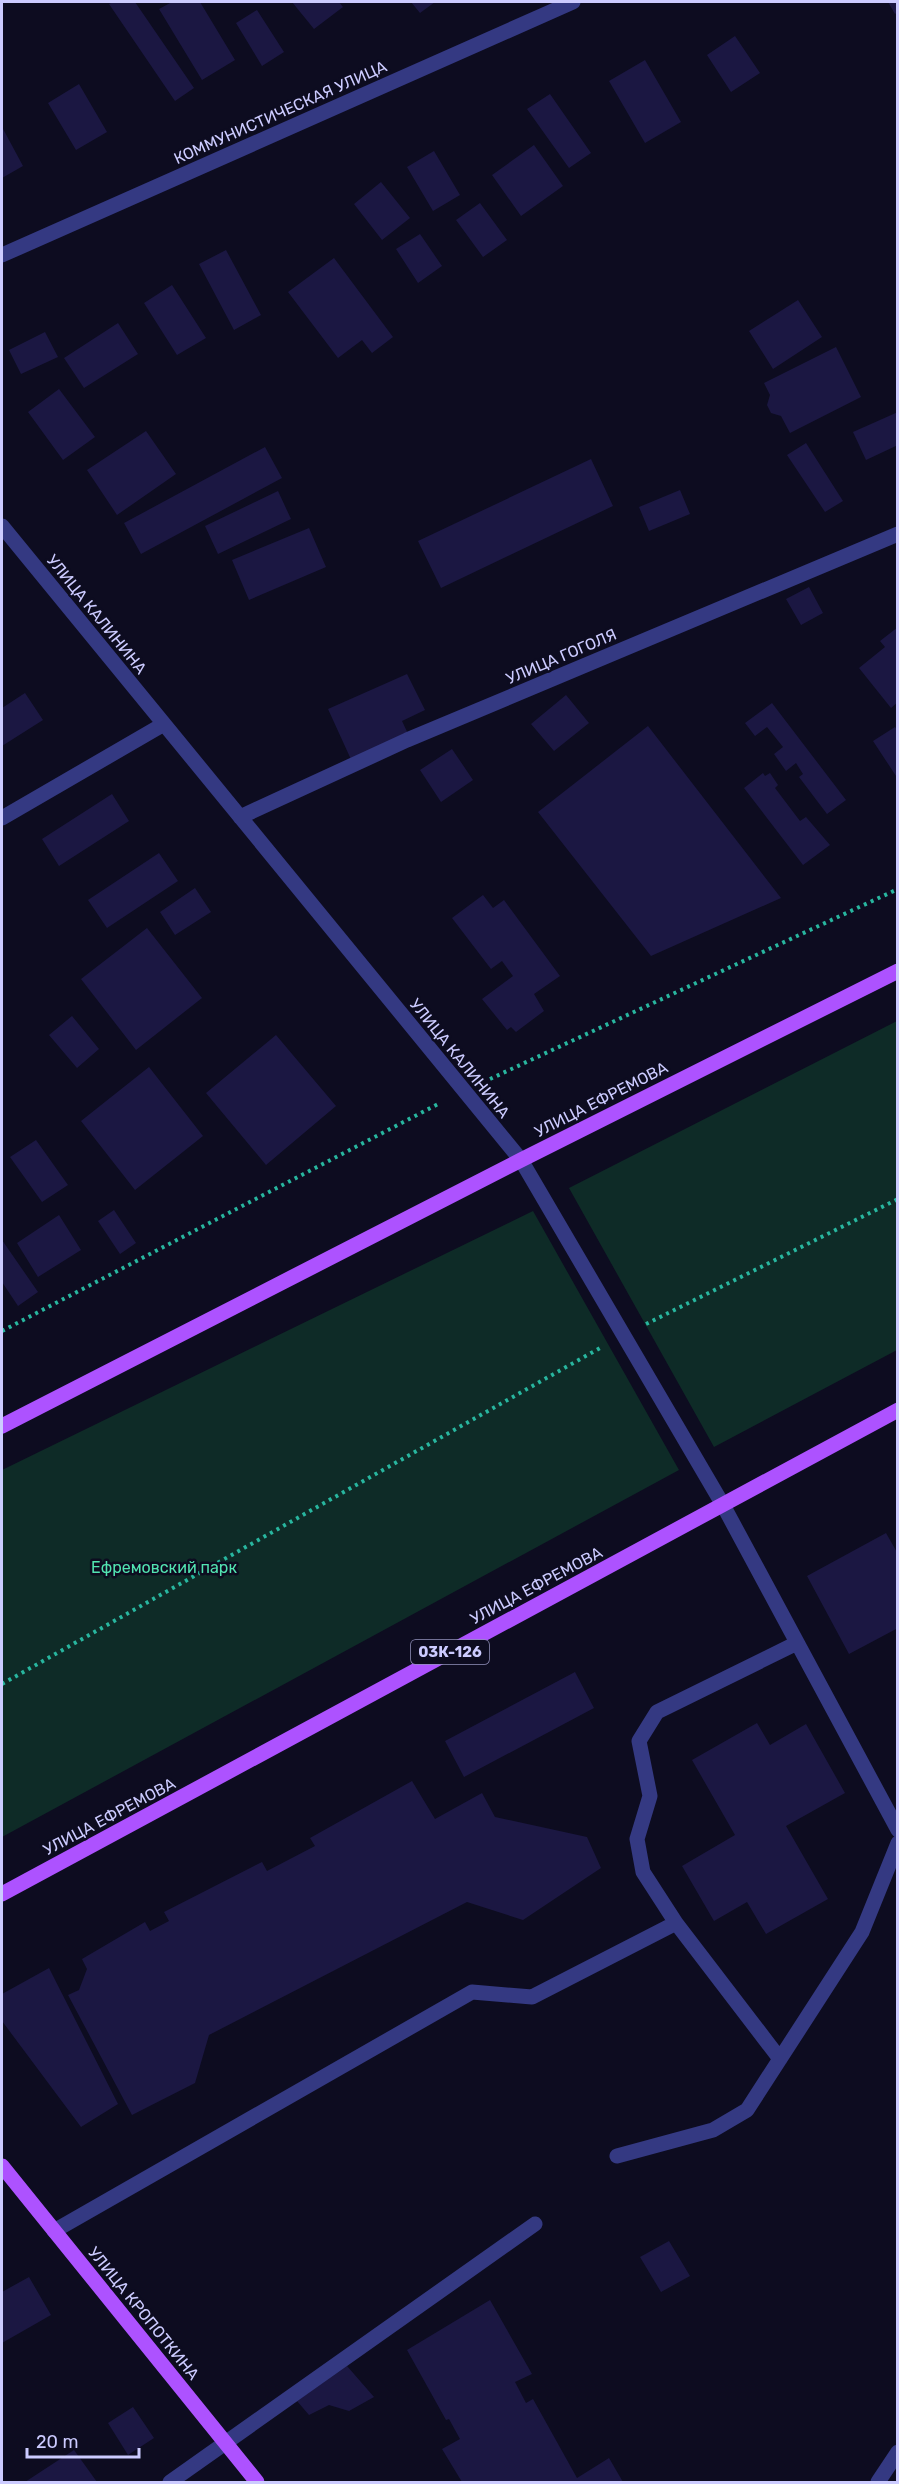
<svg xmlns="http://www.w3.org/2000/svg" width="899" height="2484" font-family="Rubik,sans-serif">
  <rect width="100%" height="100%" fill="#0d0c20"/>
  <path fill="#0e2b27" d="M897,1021V1350L714,1447L569,1188Z
    M533,1211L679,1470L2,1837V1470Z"/>
  <path fill="#1b1742" d="M113,2H135L194,88L175,101L109,4Z
    M172,2H200L235,60L202,80L159,9Z
    M292,2H339L343,7L314,29Z
    M411,2H435L420,13Z
    M888,2H898V12L895,14Z
    M257,10L284,52L262,66L236,23Z
    M735,36L760,73L731,92L707,55Z
    M645,60L681,122L645,143L609,81Z
    M79,84L107,132L76,150L48,103Z
    M550,94L591,153L569,168L527,109Z
    M2,127L23,166L2,178Z
    M534,145L563,186L521,216L492,175Z
    M434,151L460,195L433,211L407,167Z
    M381,182L410,218L382,240L354,204Z
    M480,203L507,240L483,257L456,220Z
    M420,234L442,266L418,283L396,249Z
    M226,250L261,315L234,330L199,264Z
    M334,258L393,337L372,353L362,340L338,358L288,292Z
    M172,285L206,338L177,355L144,303Z
    M798,300L822,337L773,369L749,331Z
    M118,323L138,354L84,388L64,358Z
    M45,332L58,357L21,374L9,350Z
    M836,347L861,397L790,433L781,416L771,413L767,405L770,395L764,383Z
    M59,389L95,437L63,460L28,412Z
    M898,412V445L866,460L853,432Z
    M146,431L176,474L117,515L87,470Z
    M806,443L843,501L825,512L787,455Z
    M265,447L282,478L141,554L124,523Z
    M591,459L613,506L441,588L418,541Z
    M680,490L690,514L649,531L639,507Z
    M278,491L291,519L218,554L205,526Z
    M309,528L326,567L249,600L232,560Z
    M809,587L823,613L801,625L786,599Z
    M898,627V702L891,708L859,668L885,647L880,641Z
    M407,674L425,710L402,721L411,740L354,766L328,709Z
    M25,693L43,720L2,746V708Z
    M566,695L589,723L554,751L531,724Z
    M772,703L846,800L827,814L799,777L803,774L796,763L786,771L774,754L783,747L767,727L755,736L745,723Z
    M648,726L781,898L651,956L538,812Z
    M895,727L898,731V779L873,741Z
    M452,749L473,780L441,802L420,770Z
    M763,773L765,776L770,773L778,785L775,788L800,821L806,817L830,845L803,865L744,788Z
    M112,794L129,821L59,866L42,839Z
    M159,853L178,881L107,928L88,900Z
    M195,888L211,912L175,935L160,912Z
    M483,895L493,908L504,900L560,976L534,994L544,1011L516,1032L511,1027L507,1030L482,999L513,976L502,961L491,969L452,918Z
    M147,928L202,998L136,1050L81,979Z
    M72,1016L99,1049L77,1068L49,1035Z
    M276,1035L336,1106L266,1165L206,1093Z
    M149,1067L203,1136L135,1190L81,1121Z
    M36,1140L68,1185L42,1202L10,1157Z
    M114,1210L136,1243L120,1254L98,1221Z
    M59,1215L81,1250L38,1277L17,1243Z
    M2,1240L38,1292L18,1306L2,1282Z
    M886,1533L898,1554V1628L849,1654L807,1576Z
    M575,1672L594,1708L464,1777L445,1741Z
    M757,1723L770,1745L806,1724L845,1793L786,1826L828,1899L766,1934L747,1902L714,1921L682,1866L735,1835L692,1760Z
    M412,1781L435,1819L482,1793L495,1817L587,1837L601,1868L523,1920L467,1902L209,2035L195,2083L132,2115L68,1995L79,1990L87,1969L82,1959L145,1922L150,1931L169,1921L164,1912L262,1862L267,1871L315,1846L310,1838Z
    M49,1968L118,2104L81,2127L2,2021V1994Z
    M669,2241L690,2276L661,2292L640,2257Z
    M29,2277L51,2315L2,2343V2292Z
    M490,2300L532,2374L515,2382L526,2403L533,2399L577,2478L609,2458L623,2482H462L442,2449L460,2439L449,2419L446,2420L407,2350Z
    M347,2366L374,2397L349,2411L329,2405L309,2415L297,2401Z
    M133,2407L154,2438L128,2455L108,2423Z
    M74,2450L97,2482H25Z"/>
  <g fill="none" stroke-linecap="round" stroke-linejoin="round">
    <path stroke="#28b69f" stroke-width="4" stroke-dasharray="3 4.5" stroke-linecap="butt" d="M490,1079L898,889
      M646,1324L898,1199
      M2,1331L440,1103
      M2,1684L600,1348"/>
    <path stroke="#343982" stroke-width="15" d="M2,255L573,2
      M2,526L521,1160L723,1505L898,1830
      M240,817L407,740L898,534
      M2,818L164,724
      M780,2059L676,1923L643,1872L637,1839L650,1796L639,1741L657,1712L797,1643
      M617,2156L713,2130L747,2110L862,1932L898,1843
      M54,2231L472,1992L532,1997L676,1923
      M170,2482L535,2224
      M878,2482L898,2452"/>
    <path stroke="#ad52ff" stroke-width="15" d="M2,1426L521,1160L898,971
      M2,1894L898,1410
      M2,2166L257,2482"/>
  </g>
  <g text-anchor="middle" stroke-width="5" stroke-linejoin="round" paint-order="stroke">
    <rect fill="#0d0c20" stroke="#9392bc" stroke-width="1.5" x="411" y="1640" width="78" height="24" rx="4.5"/>
    <g font-size="15" font-weight="bold" fill="#cccbff">
      <text x="450" y="1657">03К-126</text>
    </g>
    <g font-size="16" fill="#cccbff" stroke="#0d0c20">
      <text transform="translate(280 112) rotate(-24)" y="6">КОММУНИСТИЧЕСКАЯ УЛИЦА</text>
      <text transform="translate(97 614) rotate(51)" y="6">УЛИЦА КАЛИНИНА</text>
      <text transform="translate(561 656) rotate(-23)" y="6">УЛИЦА ГОГОЛЯ</text>
      <text transform="translate(460 1058) rotate(51)" y="6">УЛИЦА КАЛИНИНА</text>
      <text transform="translate(601 1099) rotate(-27)" y="6">УЛИЦА ЕФРЕМОВА</text>
      <text transform="translate(536 1585) rotate(-28)" y="6">УЛИЦА ЕФРЕМОВА</text>
      <text transform="translate(109 1816) rotate(-28)" y="6">УЛИЦА ЕФРЕМОВА</text>
      <text transform="translate(144 2313) rotate(51)" y="6">УЛИЦА КРОПОТКИНА</text>
    </g>
    <g font-size="16" fill="#52e4b1" stroke="#0d0c20">
      <text x="164" y="1573">Ефремовский парк</text>
    </g>
  </g>
  <rect width="899" height="2484" fill="none" stroke="#cccbff" stroke-width="6"/>
  <path d="M27 2448v9h112v-9" fill="none" stroke="#cccbff" stroke-width="3"/>
  <text x="36" y="2448" font-size="18" fill="#cccbff" stroke="#0d0c20" stroke-width="4.5" paint-order="stroke">20 m</text>
</svg>
